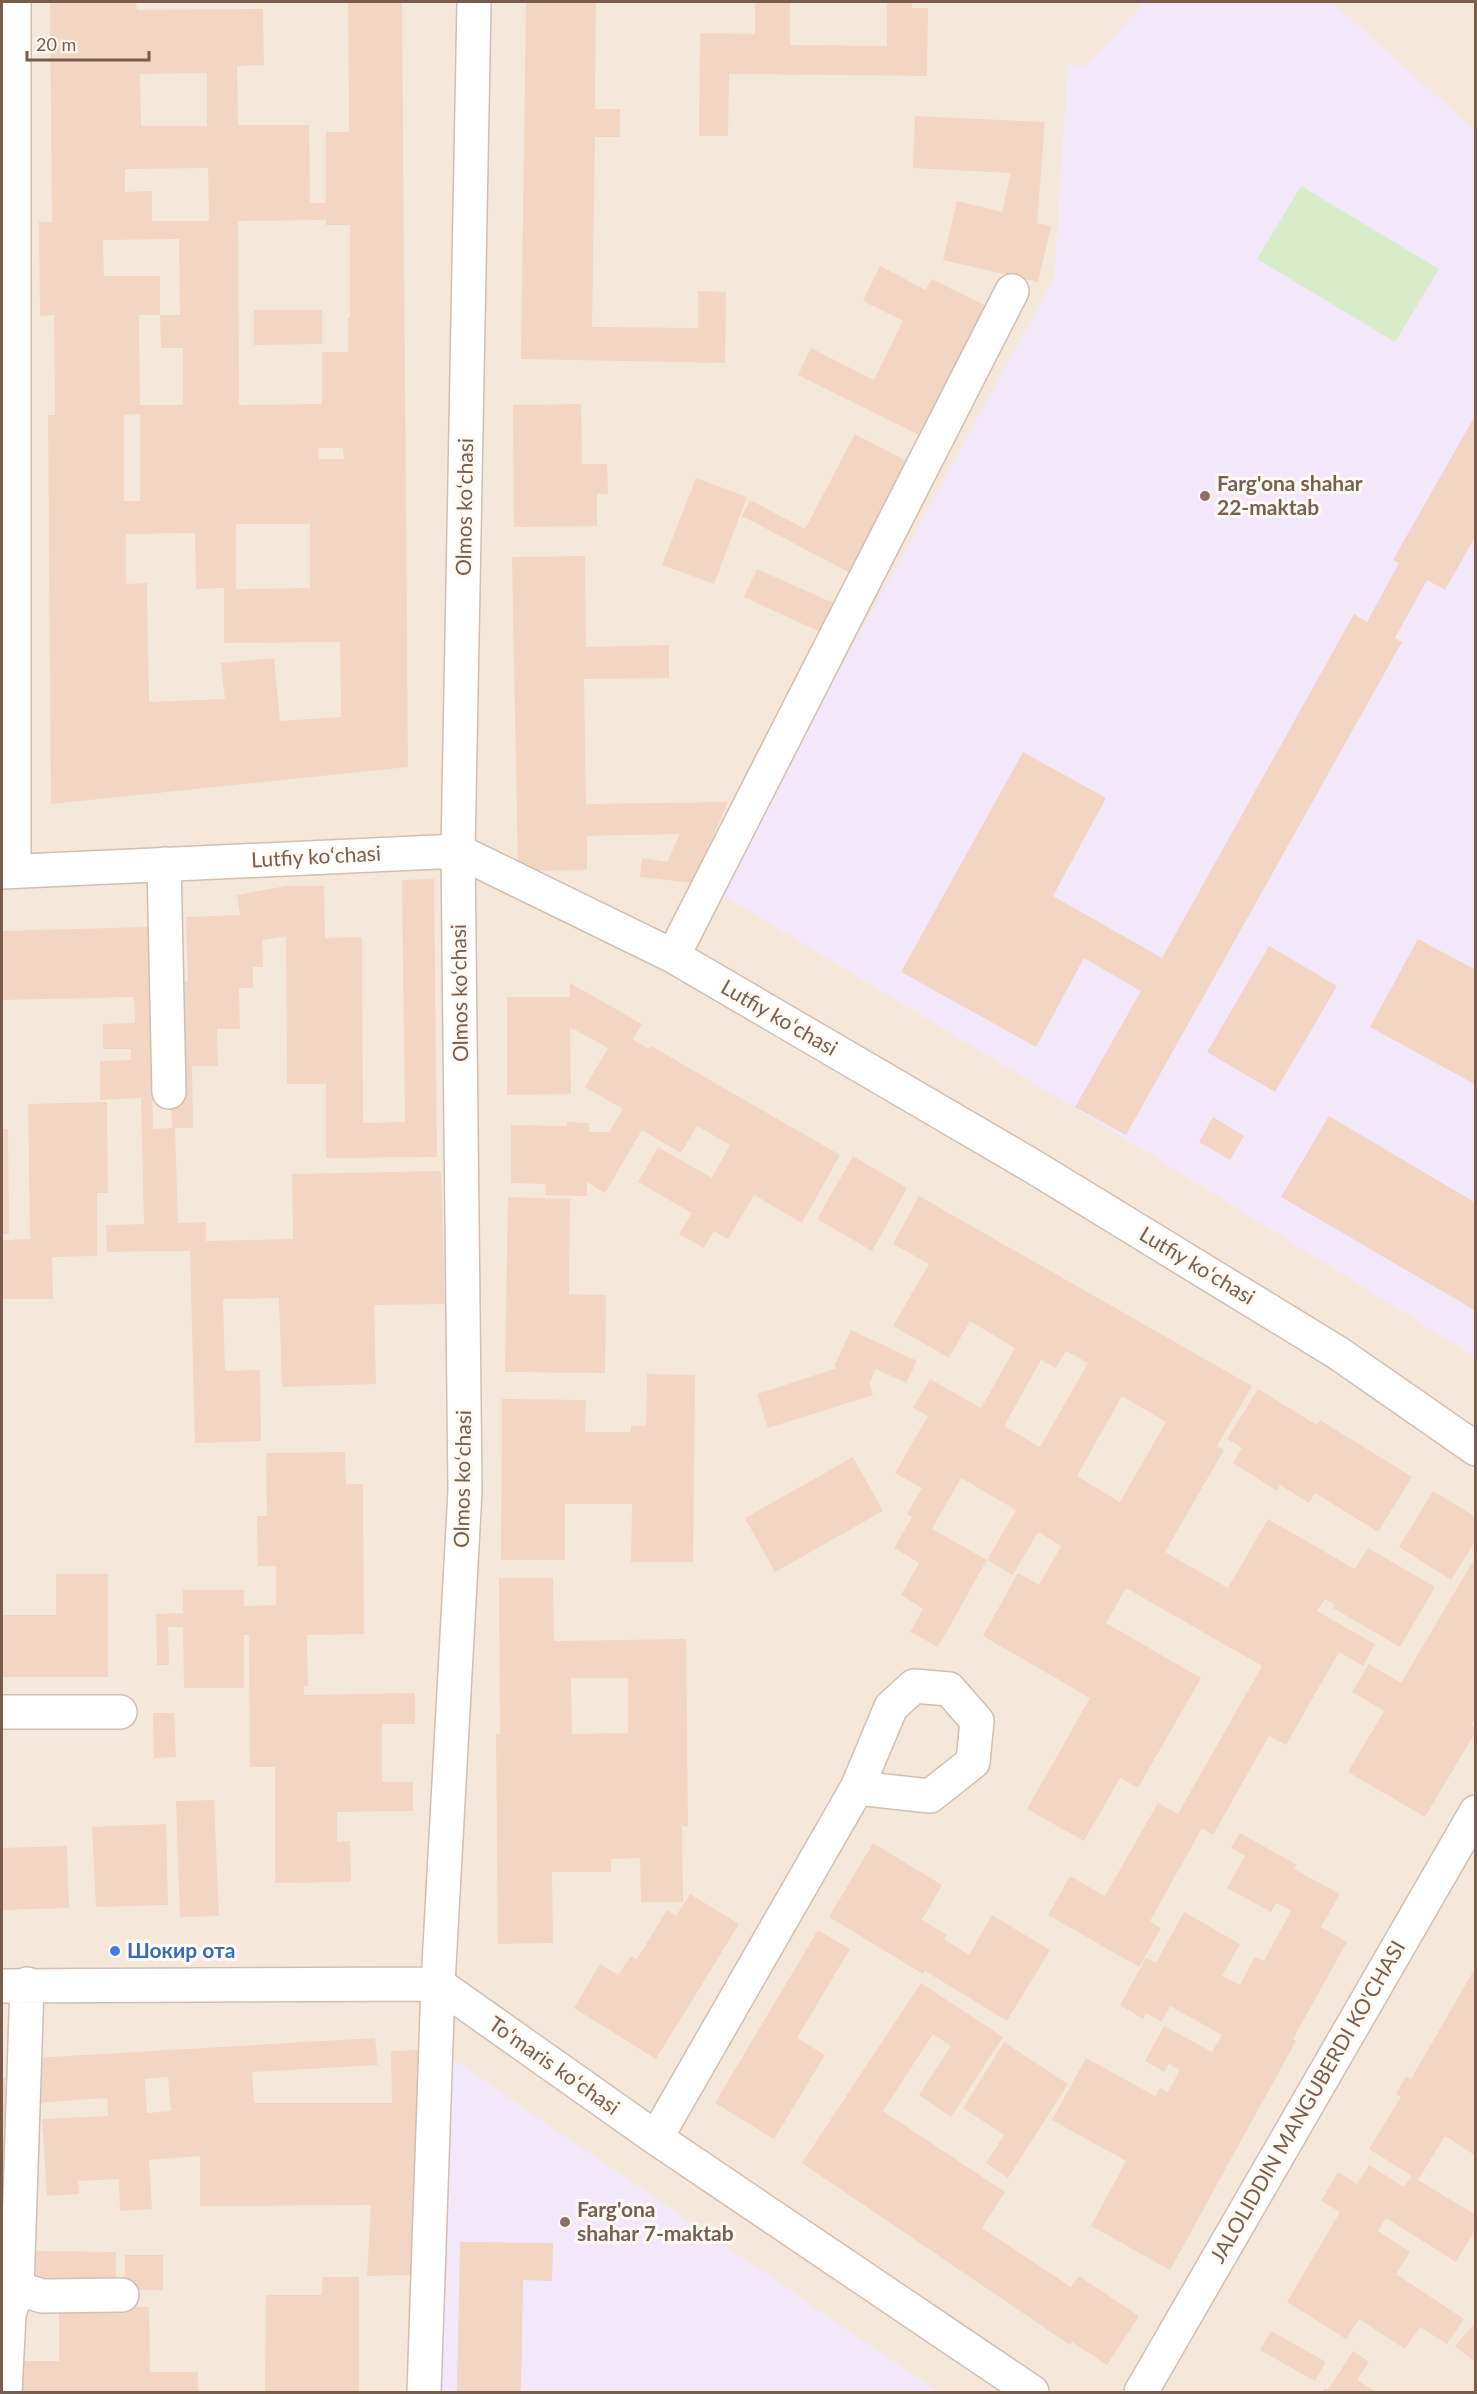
<svg xmlns="http://www.w3.org/2000/svg" width="1477" height="2394" font-family="Lato,sans-serif">
  <rect width="100%" height="100%" fill="#fdf6ec"/>
  <path fill="#f5e8da" d="M2,2H1475V2392H2Z"/>
  <path fill="#f3e8fa" d="M1145,2H1332L1475,131V1357L1145,1151L718,892L1054,279L1068,65L1086,66Z
    M442,2052L938,2392H436Z"/>
  <path fill="#d8ecc9" d="M1301,186L1439,269L1395,342L1257,259Z"/>
  <path fill="#f3d5c3" fill-rule="evenodd" d="M50,2H136L137,10L263,9L264,65L237,66L238,125H309L310,203H326V132H349L348,2H402L408,767L51,804L48,415H55L54,315L40,316L39,222H52ZM207,73V126H141L140,74ZM208,168L209,221H152V191L125,192V169ZM326,220V225H350V318H348V352H322V404L239,405L238,221ZM179,239L180,315H160L161,348H183V405H140L139,315H160V276H104L103,240ZM140,414V501H124V415ZM318,448H343L344,459H319ZM236,524H310V588L236,589ZM195,533L196,589L224,588V643L340,642L341,717L280,721L274,658L221,663L225,699L149,702L147,583L126,584V534Z
    M526,2H596L595,109H620V137H595L592,327L698,328V291L726,292L725,363L521,359Z
    M755,2H790V45L887,46V2H912V8H928L927,76L729,74L728,136H699L700,33L755,34Z
    M915,116L1045,122L1037,223L1051,226L1038,282L943,260L957,201L1002,212L1011,173L913,168Z
    M880,266L926,290L931,279L991,308L927,439L798,375L811,348L874,380L903,321L863,301Z
    M254,310H322V344L254,345Z
    M581,404L582,464H607L608,494H597V526L514,527L513,405Z
    M1476,414V535L1445,590L1427,580L1395,638L1402,642L1126,1135L1075,1107L1141,991L1084,958L1036,1047L901,972L1023,752L1106,798L1053,896L1162,958L1354,614L1367,622L1399,563L1393,560Z
    M855,434L910,463L852,574L742,516L750,500L805,529Z
    M696,478L747,497L714,584L662,565Z
    M585,556L586,647L669,645V678L584,679L586,804L728,802L693,883L640,877L642,858L667,862L680,834L587,836V870L518,871L512,557Z
    M757,569L833,603L820,632L744,597Z
    M434,879L437,1157L326,1158V1084H287L286,936L262,940L263,967H253V988H239L240,1029H217L218,1066H192L193,1128H175L178,1223L206,1222V1241L293,1239L292,1174L441,1171L445,1304L374,1305L376,1384L282,1387L279,1298L223,1299L225,1371L260,1370L261,1441L195,1443L190,1251L107,1252L106,1225L144,1224L141,1098L100,1100V1061L131,1060V1049H103V1024L135,1023L134,997L2,1000V931L148,927L153,1129L172,1128L169,1028L175,981H188L186,917L240,915L237,895L286,886H324L325,938L362,937L363,1123L405,1122L402,880Z
    M1418,939L1476,970V1085L1370,1027Z
    M1269,946L1337,986L1275,1092L1207,1052Z
    M570,983L642,1024L633,1040L649,1049L651,1046L840,1155L802,1223L754,1195L728,1239L714,1231L704,1248L679,1234L692,1213L638,1182L658,1147L712,1178L730,1145L697,1126L681,1153L642,1130L605,1193L587,1182V1196L545,1195L546,1184L511,1183V1125L567,1126V1122L589,1123V1132H609L623,1109L585,1087L608,1048L570,1027L571,1094L507,1095V997H570Z
    M107,1102L108,1193H97V1256L52,1257L53,1299H2V1240L30,1239L28,1104Z
    M1329,1116L1476,1203V1311L1281,1197Z
    M1213,1117L1244,1136L1230,1160L1199,1142Z
    M2,1129H8L9,1234H2Z
    M853,1156L907,1188L872,1251L817,1219Z
    M919,1196L1252,1386L1217,1446L1224,1450L1165,1552L1228,1588L1268,1519L1355,1569L1368,1548L1435,1587L1400,1647L1333,1608L1335,1605L1325,1599L1317,1611L1375,1644L1363,1666L1339,1652L1286,1745L1269,1736L1213,1835L1202,1828L1150,1921L1161,1928L1139,1967L1048,1915L1070,1876L1105,1896L1158,1803L1178,1814L1262,1666L1126,1588L1106,1623L1201,1678L1138,1788L1120,1778L1084,1841L1027,1809L1090,1698L983,1636L1018,1573L1039,1585L1061,1546L1038,1532L1013,1575L987,1560L938,1647L910,1632L923,1609L901,1595L919,1563L894,1548L912,1517L907,1514L922,1488L895,1473L928,1416L913,1408L930,1379L981,1408L1015,1348L970,1321L949,1358L893,1326L929,1264L893,1244ZM1066,1351L1088,1363L1040,1447L1004,1426L1041,1360L1056,1368ZM1122,1396L1166,1422L1120,1502L1077,1476ZM961,1478L1016,1510L987,1560L932,1529Z
    M508,1197L570,1199L569,1294L606,1295L605,1373L505,1372Z
    M851,1330L917,1361L906,1383L876,1369L869,1383L873,1395L768,1428L757,1394L837,1368L834,1366Z
    M647,1374L695,1375L693,1562H631L632,1504H565V1560H501L502,1399L586,1400L585,1432H631V1426H646Z
    M1258,1389L1317,1425L1320,1420L1412,1477L1378,1532L1315,1493L1309,1503L1280,1485L1277,1491L1233,1463L1242,1448L1227,1439Z
    M345,1452L346,1484H363L364,1634L307,1635L308,1687L304,1686V1695L415,1693V1724H382V1782H413V1811L337,1812V1842L350,1841L351,1882L275,1883V1767H250L249,1635H244V1688H184L183,1627H168L169,1665H157L156,1614L183,1613V1590H244V1606L276,1605V1566H258L257,1516H267L266,1453Z
    M853,1457L883,1511L775,1572L745,1518Z
    M1433,1491L1476,1517V1540L1451,1580L1399,1547Z
    M1476,1556V1647L1473,1650L1476,1651V1717L1471,1725L1476,1727V1731L1425,1817L1348,1772L1384,1711L1352,1692L1369,1664L1401,1683Z
    M56,1574H108V1677H2V1615H56Z
    M499,1578H553L554,1641L686,1639L688,1827L682,1826L683,1902H641L640,1858L611,1859V1872H552L553,1943L498,1944L496,1734H500ZM571,1678H628V1733L572,1734Z
    M153,1713H174L176,1757L154,1758Z
    M214,1800L219,1916L180,1917L176,1801Z
    M166,1824L168,1905L96,1907L92,1827Z
    M1240,1833L1297,1865L1294,1869L1340,1894L1321,1927L1347,1942L1293,2039L1296,2041L1170,2270L1091,2226L1126,2161L1052,2120L1086,2058L1155,2096L1160,2088L1168,2092L1180,2070L1169,2064L1164,2072L1145,2061L1164,2026L1212,2052L1222,2035L1170,2006L1161,2022L1146,2013L1143,2019L1120,2005L1146,1958L1156,1963L1184,1912L1240,1944L1222,1976L1240,1985L1255,1957L1264,1961L1291,1911L1276,1903L1271,1912L1227,1888L1245,1856L1231,1848Z
    M873,1843L942,1885L922,1920L947,1935L944,1939L969,1955L992,1915L1050,1950L1007,2021L925,1971L923,1974L829,1917Z
    M67,1846L69,1908L2,1910V1848Z
    M690,1894L739,1924L656,2059L574,2008L600,1964L618,1975L631,1956L637,1959L667,1910L676,1916Z
    M818,1930L850,1949L797,2038L825,2055L774,2139L715,2103Z
    M1474,1970L1476,1972V2156L1445,2136L1418,2180L1476,2215V2229L1456,2262L1386,2218L1378,2231L1410,2252L1396,2274L1464,2319L1447,2344L1420,2327L1405,2349L1359,2319L1346,2339L1287,2302L1340,2212L1321,2201L1338,2172L1357,2184L1369,2165L1404,2187L1412,2176L1369,2149L1401,2097L1396,2094L1406,2076L1411,2079Z
    M921,1983L1003,2037L951,2117L919,2095L951,2046L933,2034L883,2111L1005,2192L982,2228L1071,2287L1079,2276L1139,2316L1107,2365L1072,2342L1070,2345L802,2163Z
    M375,2038L378,2065L252,2072L254,2103H392L391,2051L418,2050L412,2275L367,2276L371,2205L200,2206V2156L149,2160L152,2209L120,2211L119,2179L78,2181L79,2194L47,2196L42,2119L108,2116L107,2098L35,2103L33,2058ZM168,2077L171,2111L147,2113L145,2079Z
    M1004,2042L1068,2084L1008,2178L986,2163L1004,2135L963,2108Z
    M5,2078L7,2163L2,2260V2079Z
    M460,2242L553,2243L552,2281L523,2280L521,2392H457Z
    M36,2251L116,2252V2283L36,2282Z
    M125,2255H163V2290H125Z
    M322,2277H359V2392H265L266,2295H322Z
    M149,2307L150,2372H198V2392H13V2361H59V2308Z
    M1476,2322V2363L1455,2346Z
    M1271,2331L1326,2362L1315,2381L1260,2350Z
    M1353,2351L1369,2362L1357,2380L1376,2392H1322L1325,2388L1328,2390Z"/>
  <g fill="none" stroke-linecap="round" stroke-linejoin="round">
    <g stroke="#d1beb0" stroke-width="36">
      <path id="minor" d="M164,864L169,1092
        M14,871V2
        M2,872L458,851L673,956L1034,1167L1338,1353L1476,1449
        M673,956L1012,291
        M2,1712H120
        M2,1986L438,1984L656,2138L1032,2392
        M656,2138L857,1788L891,1707L914,1686L949,1689L977,1721L973,1762L930,1796L857,1788
        M2,2283L42,2296L122,2295
        M5,2392L9,2315L17,2288L27,1984
        M424,2392L438,1984L465,1491L458,851L474,2
        M1141,2392L1476,1812"/>
    </g>
    <use href="#minor" stroke="#fff" stroke-width="33"/>
  </g>
  <g fill="#8d6e63" stroke="#fffaf3" stroke-width="2">
    <circle cx="1205" cy="496" r="6"/>
    <circle cx="565" cy="2222" r="6"/>
  </g>
  <circle fill="#3f7fe0" stroke="#fffaf3" stroke-width="2" cx="115" cy="1951" r="6"/>
  <g text-anchor="middle" stroke-width="6" stroke-linejoin="round" paint-order="stroke">
    <g font-size="21" font-weight="bold" fill="#785e54" stroke="#fffaf3" text-anchor="start">
      <text x="1217" y="491">Farg'ona shahar<tspan x="1217" dy="24">22-maktab</tspan></text>
      <text x="577" y="2217">Farg'ona<tspan x="577" dy="24">shahar 7-maktab</tspan></text>
    </g>
    <g font-size="21" fill="#7a5c4d" stroke="#fffaf3">
      <text transform="translate(465 507) rotate(-89)" y="7">Olmos koʻchasi</text>
      <text transform="translate(316 857) rotate(-3)" y="7">Lutfiy koʻchasi</text>
      <text transform="translate(460 993) rotate(-91)" y="7">Olmos koʻchasi</text>
      <text transform="translate(779 1018) rotate(30)" y="7">Lutfiy koʻchasi</text>
      <text transform="translate(1197 1266) rotate(31)" y="7">Lutfiy koʻchasi</text>
      <text transform="translate(463 1479) rotate(-89)" y="7">Olmos koʻchasi</text>
      <text transform="translate(554 2066) rotate(35)" y="7">Toʻmaris koʻchasi</text>
      <text transform="translate(1308 2102) rotate(-60)" y="7">JALOLIDDIN MANGUBERDI KO'CHASI</text>
    </g>
    <g font-size="21" font-weight="bold" fill="#366cbe" stroke="#fffaf3" text-anchor="start">
      <text x="127" y="1958">Шокир ота</text>
    </g>
  </g>
  <rect width="1477" height="2394" fill="none" stroke="#7a5c4d" stroke-width="6"/>
  <path d="M27 51v9h122v-9" fill="none" stroke="#7a5c4d" stroke-width="3"/>
  <text x="36" y="51" font-size="18" fill="#7a5c4d" stroke="#fffaf3" stroke-width="4.5" paint-order="stroke">20 m</text>
</svg>
